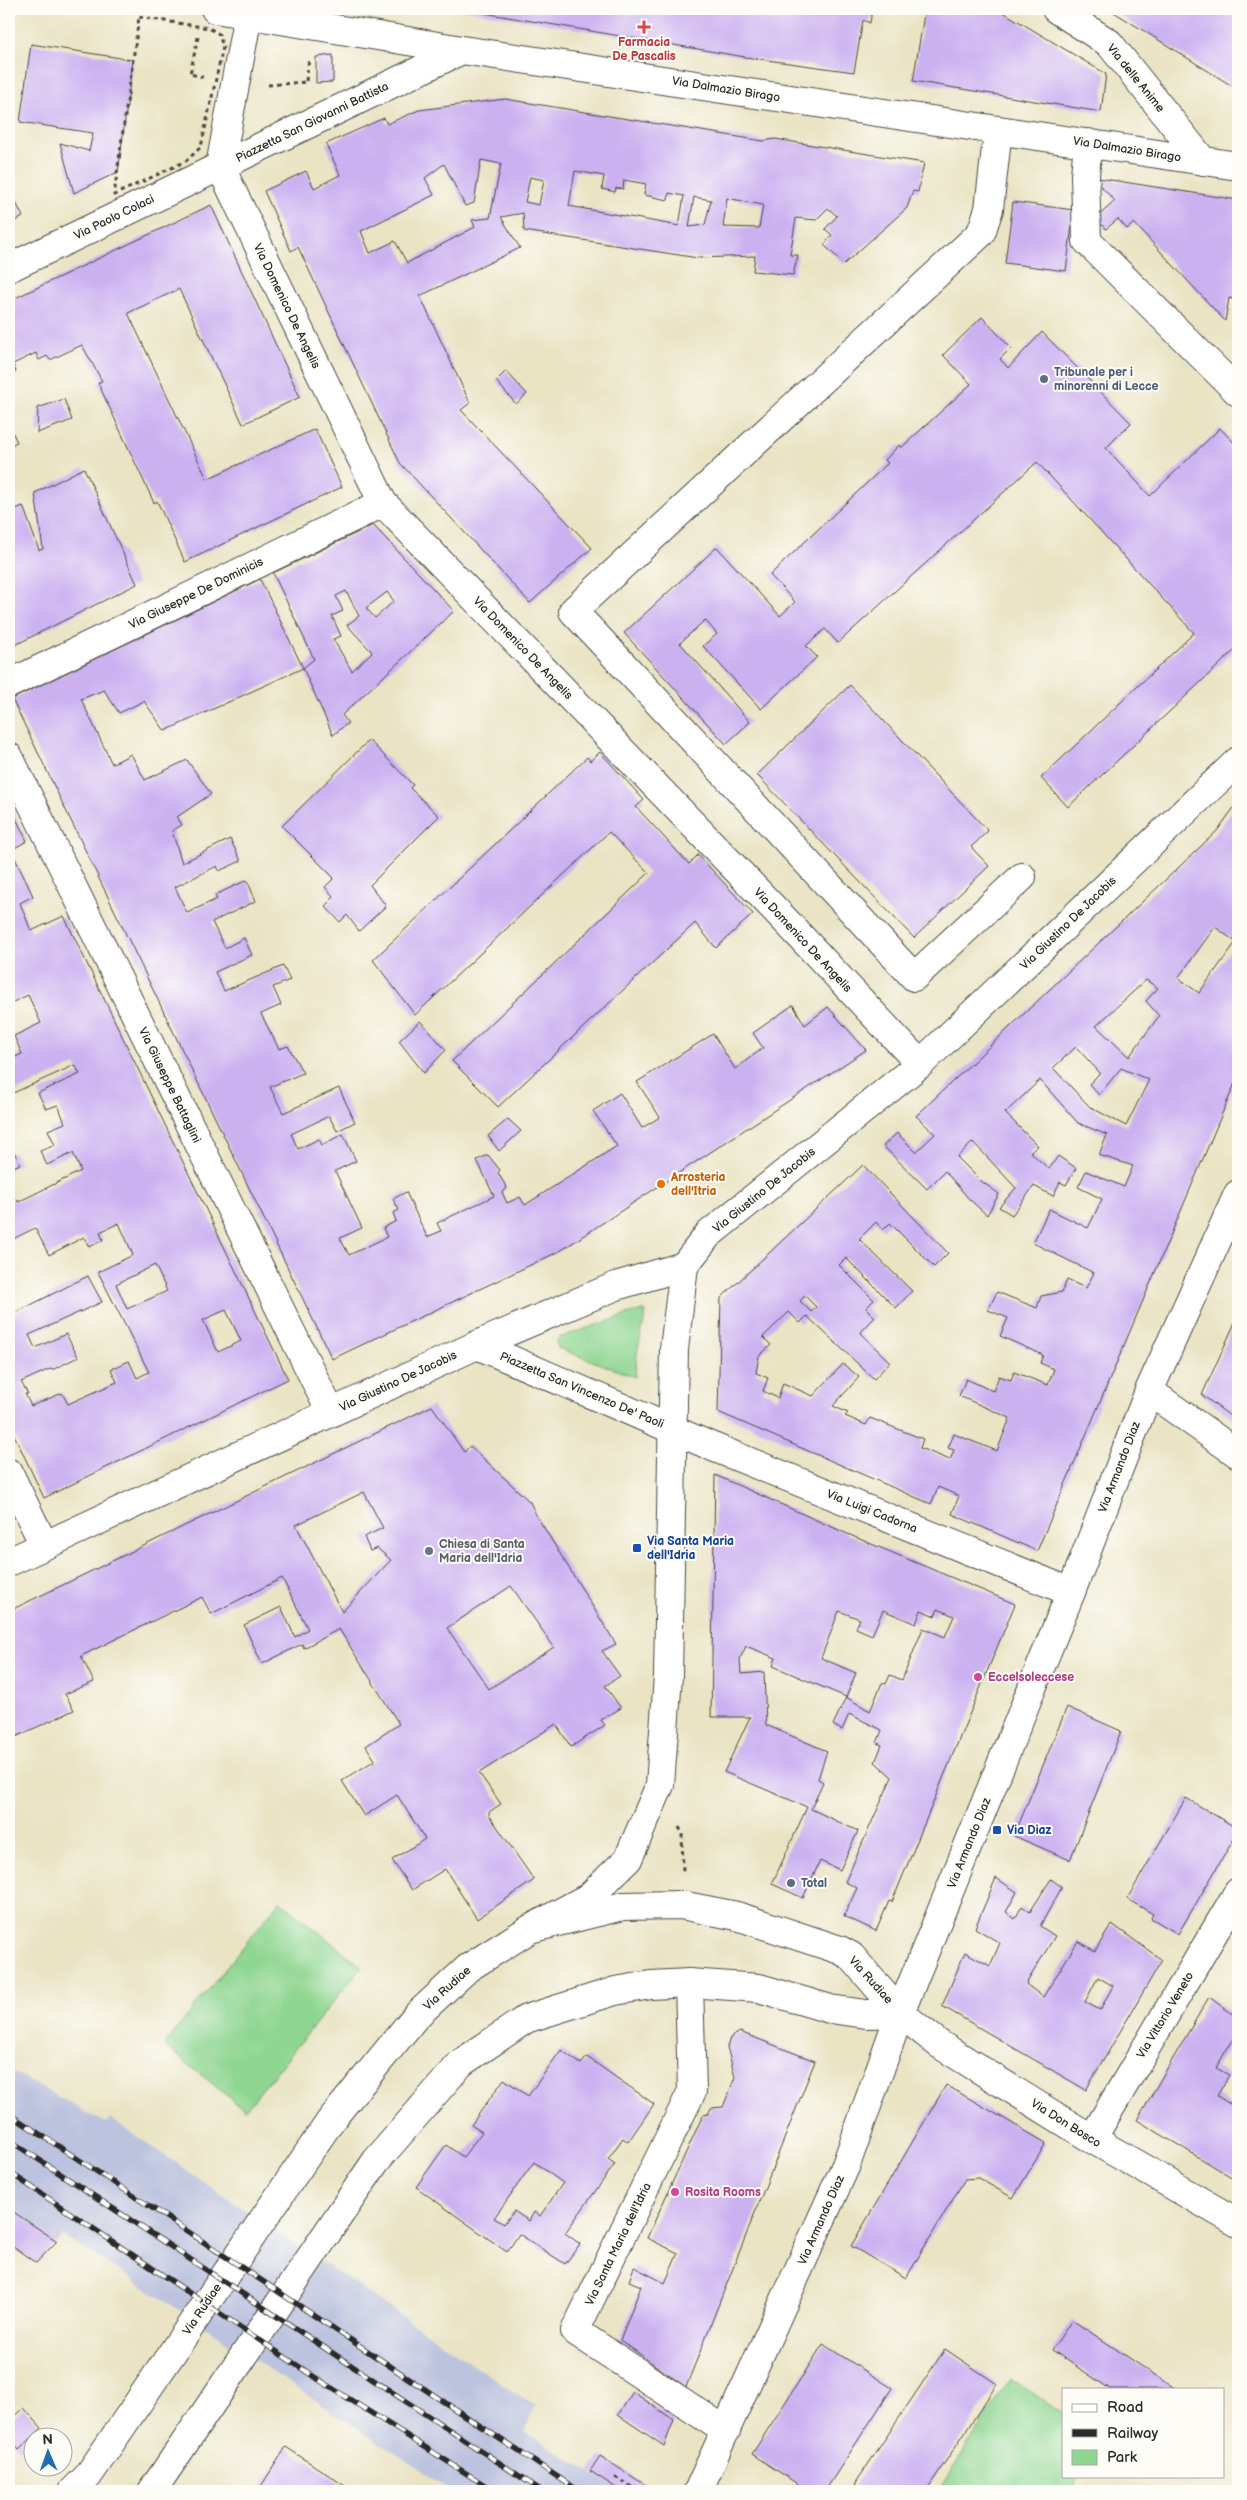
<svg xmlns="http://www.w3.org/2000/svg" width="1247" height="2500" font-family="'Balsamiq Sans',sans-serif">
  <rect width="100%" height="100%" fill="#fdfcf7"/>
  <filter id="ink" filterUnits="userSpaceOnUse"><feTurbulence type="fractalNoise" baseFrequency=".02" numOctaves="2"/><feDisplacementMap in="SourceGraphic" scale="10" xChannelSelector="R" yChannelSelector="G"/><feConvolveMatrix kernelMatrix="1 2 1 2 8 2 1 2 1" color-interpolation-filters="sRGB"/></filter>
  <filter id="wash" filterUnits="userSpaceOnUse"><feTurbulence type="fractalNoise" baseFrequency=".0096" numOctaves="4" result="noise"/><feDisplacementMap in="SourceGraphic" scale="20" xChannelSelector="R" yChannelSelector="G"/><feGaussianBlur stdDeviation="1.12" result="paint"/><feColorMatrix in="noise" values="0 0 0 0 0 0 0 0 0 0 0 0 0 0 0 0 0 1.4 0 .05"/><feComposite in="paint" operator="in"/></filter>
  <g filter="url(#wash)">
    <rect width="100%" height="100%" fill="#eae4c5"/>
    <path fill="#bcc3de" d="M9,2070L106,2123L111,2119L535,2406L525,2432L621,2491H452L140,2284L63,2236L57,2241L9,2209Z"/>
    <path fill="#8ed691" stroke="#5c805e" d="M642,1310L646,1312L637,1353L635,1377L558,1348L556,1341L561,1337Z
      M280,1901L362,1967L245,2110L164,2045Z
      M1010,2379L1063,2413V2476H1080L1070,2491H938Z"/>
    <g id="blocks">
      <path fill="#ccb1f1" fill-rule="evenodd" d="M460,9H872L870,23L863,20L854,72L745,57Z
        M925,9H998L1106,74L1101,112L913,81Z
        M1109,9H1238V90L1237,89Z
        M31,44L133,60L118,172L74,193L60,143L89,151L93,133L20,122Z
        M333,55V82L316,83V57Z
        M505,99L763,141L775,139L924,163L918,192L913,191L907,208L844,264L824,245L832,235L825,229L837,216L828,208L816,220L796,218L790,255H798L793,275L753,271L755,256L698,258L524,231L523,213L501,217L520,248L420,296L470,403L461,410L592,548L530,603L400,463L298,247L291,251L264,191L306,171L314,188L340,175L326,144L384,118L387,124L419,110ZM481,160L501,164L490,218L472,220L475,227L407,263L395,241L370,253L361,231L434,195L425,178L444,164L465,206L474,203ZM575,171L604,176L602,189L615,192L616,188L623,189L624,180L646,184L644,195L668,200L669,193L684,196L679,226L569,206ZM530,177L544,180L539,205L525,202ZM694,197L711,200L705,225L689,227ZM727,198L763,205L759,228L723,227Z
        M1098,178L1238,200V300L1229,298L1225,321L1134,223L1127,229L1118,219L1106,229L1096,218L1115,201L1098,183Z
        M9,188L23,217L9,224Z
        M1013,202L1074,210L1066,271L1005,263Z
        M211,205L300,397L243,424L179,289L128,313L207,479L315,429L342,487L185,562L157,501L154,503L98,383L102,381L82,345L50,360L47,356L39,360L36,353L13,364L16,372L9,376V301Z
        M982,317L1011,348L1000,359L1008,368L1042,332L1131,423L1106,448L1150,496L1220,428L1238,447V647L1068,807L1041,778L1194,633L1037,462L838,643L825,629L806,646L817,657L761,709L703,646L717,634L705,620L680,643L750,722L726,744L624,633L717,547L780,616L795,602L770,575L888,463L885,460L899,445L901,448L971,384L943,355Z
        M506,371L527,394L516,404L496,381Z
        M64,399L72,420L37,433L38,408Z
        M9,425L17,442L9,446Z
        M84,468L137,584L9,648V499L13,510L23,506L39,550L43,549L35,493Z
        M373,525L454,611L342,715L348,723L333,735L303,668L165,731L144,701L119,713L104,690L81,699L112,764L131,754L145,780L187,760L211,794L177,817L182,825L172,831L182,863L230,839L241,861L219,871L217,866L175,887L187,913L217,899L215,895L247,880L256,901L212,922L225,948L244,938L252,955L215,972L224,991L283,966L290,980L273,987L281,1005L261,1014L279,1049L288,1046L303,1073L270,1087L283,1113L339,1088L355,1122L337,1131L329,1116L291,1134L298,1149L319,1139L322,1145L343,1134L356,1161L335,1171L362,1228L340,1238L349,1255L387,1237L383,1228L396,1221L393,1213L399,1210L393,1199L406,1192L427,1237L441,1231L437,1223L494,1196L477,1160L488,1155L500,1170L498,1173L507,1188L502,1192L507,1203L520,1197L525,1205L617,1146L593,1111L620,1093L642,1128L660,1117L637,1082L713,1034L735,1069L763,1048L753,1033L793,1005L805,1025L828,1007L866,1050L560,1251L332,1359L12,699L260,579L303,668L314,659L273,573ZM346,591L359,616L347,625L372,652L352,671L333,639L341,636L332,616L343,611L336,596ZM387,592L394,601L375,618L366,608Z
        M850,685L988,831L971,847L989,866L914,938L757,775Z
        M369,740L413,785L410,788L439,816L370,885L386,906L359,931L347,915L340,922L325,906L334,897L325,887L334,878L282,826Z
        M600,752L644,800L636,807L689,864L698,855L753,914L716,948L695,923L498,1107L452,1061L649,873L609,832L415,1015L373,960L587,757L590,761Z
        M1238,802V1076L1037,1551L952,1514L959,1496L938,1487L931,1504L718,1412L721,1298L863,1165L948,1253L934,1267L890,1223L883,1230L876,1222L859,1239L912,1291L896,1308L846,1258L839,1265L874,1300L866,1308L875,1317L860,1333L890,1362L874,1379L807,1316L800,1323L789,1312L763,1337L771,1345L759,1356L756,1373L768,1378L763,1391L778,1398L783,1383L813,1396L843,1364L859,1377L833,1406L848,1413L845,1416L866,1425L870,1418L923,1439L920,1448L950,1460L954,1450L948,1448L954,1434L997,1451L1010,1418L959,1396L966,1379L993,1391L999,1376L1011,1380L1014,1372L1048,1385L1054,1369L1040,1363L1043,1355L1000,1336L1008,1318L988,1310L997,1292L1037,1308L1041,1296L1062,1292L1067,1280L1086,1288L1094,1273L1033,1243L1049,1209L1088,1228L1102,1199L1078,1187L1086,1171L1124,1187L1133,1166L1099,1155L1107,1135L1078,1123L1040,1080L1005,1113L1038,1146L1030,1152L1049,1169L1058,1156L1076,1168L1066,1185L1060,1182L1053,1196L1034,1186L1012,1215L999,1207L1016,1188L973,1142L957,1157L981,1181L999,1194L987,1215L969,1199L945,1171L927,1189L883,1146L897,1133L916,1152L935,1134L916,1116L1217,831ZM1215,927L1236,942L1199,993L1178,978ZM1146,980L1158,988L1146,1001L1159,1016L1129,1057L1096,1026ZM1076,1047L1100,1073L1089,1084L1099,1095L1121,1068L1149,1080L1126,1126L1090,1107L1053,1068ZM805,1296L816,1307L811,1312L800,1301Z
        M9,804L27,841L11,850L33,896L20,903L31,931L64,916L288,1379L44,1498L9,1424V1316L88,1276L102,1302L29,1335L35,1348L66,1334L78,1357L52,1370L50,1369L21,1382L28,1394H25L31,1406L62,1393L68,1404L117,1382L111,1369L129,1361L137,1378L149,1372L98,1272L133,1255L119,1223L100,1232L103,1240L89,1247L84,1237L49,1255L35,1228L9,1241V1203L17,1199L18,1202L81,1171L73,1153L47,1165L40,1151L55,1145L48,1130L65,1123L58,1105L46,1109L38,1093L80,1074L75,1065L13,1093L9,1087V1060L22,1054L14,1036L41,1023L28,995L9,1004ZM155,1265L167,1291L127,1309L116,1284ZM226,1310L241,1341L218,1352L203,1320Z
        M420,1021L446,1050L424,1073L399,1041Z
        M508,1119L521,1131L499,1151L488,1136Z
        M14,1152L20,1164L9,1169V1155Z
        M1238,1316V1422L1202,1395Z
        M432,1406L464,1452L470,1446L530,1502L536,1515L616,1644L602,1651L620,1676L605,1686L621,1708L601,1720L605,1725L571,1747L556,1724L479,1773L501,1804L489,1812V1815L534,1880L477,1919L445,1869L412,1890L392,1860L425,1839L397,1795L364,1816L342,1781L375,1760L366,1746L399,1724L339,1629L304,1648L302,1644L262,1664L244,1625L281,1607L295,1637L308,1629L282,1578L211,1614L202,1597L81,1656L94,1682L65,1694L74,1710L9,1740V1611ZM364,1492L383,1528L364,1537L370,1551L377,1548L391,1560L342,1612L296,1525ZM511,1586L554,1647L489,1689L447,1628Z
        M715,1475L850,1535L1015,1604L892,1902L889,1901L876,1931L844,1916L857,1888L845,1882L892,1777L875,1762L882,1745L877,1743L882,1730L849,1714L842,1730L833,1725L846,1697L870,1711L882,1683L886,1684L890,1675L902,1680L923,1628L945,1637L954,1616L938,1609L935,1616L921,1610L916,1624L883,1610L872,1635L856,1628L860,1619L839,1611L821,1658L856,1673L846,1697L773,1666L776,1658L746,1646L740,1659L741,1674L764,1672L766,1725L827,1751L818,1779L823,1782L811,1809L858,1831L840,1870L820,1861L803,1898L772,1884L807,1807L724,1772L750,1717H711Z
        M1067,1707L1121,1731L1070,1860L1014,1836Z
        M1186,1798L1238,1829V1832L1178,1934L1151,1918L1153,1914L1127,1899Z
        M996,1878L1017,1892L1006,1912L1015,1919L1022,1906L1030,1912L1051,1879L1062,1887L1040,1926L1055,1936L1026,1984L1043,1997L1078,1941L1095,1951L1112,1924L1162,1960L1086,2090L942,2006L965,1952L990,1966L1000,1943L975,1928ZM1098,1977L1113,1986L1100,2010L1085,2002Z
        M1209,1997L1238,2018V2044L1232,2040L1216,2068L1229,2075L1217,2096L1238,2109V2181L1137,2120Z
        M740,2032L815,2061L686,2387L620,2340L641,2286L629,2281L634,2267L665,2283L678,2253L647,2238L703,2115L708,2114L711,2108L723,2107L735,2077L727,2047L730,2038Z
        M561,2050L581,2064L587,2057L654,2104L628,2142L623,2138L608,2159L615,2164L565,2233L580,2244L565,2264L519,2234L507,2252L416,2187L446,2145L463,2157L482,2132L471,2125L504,2079L528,2096ZM534,2162L563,2183L540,2216L534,2212L529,2221L514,2211L504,2224L494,2218Z
        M946,2085L1046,2143L1013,2198L978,2178L965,2179L906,2278L851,2246Z
        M9,2209L57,2241L36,2263L9,2244Z
        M1072,2320L1176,2389H1110L1052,2350Z
        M823,2344L892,2388L825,2491H808L752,2454Z
        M945,2349L997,2384L926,2491H866L855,2484Z
        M633,2392L674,2420L664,2446L618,2415Z
        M24,2408L42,2428L19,2450L9,2438V2422Z
        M286,2447L345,2486L342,2491H258Z
        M600,2456L655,2491H621L590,2471Z"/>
    </g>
  </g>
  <g filter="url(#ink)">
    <use href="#blocks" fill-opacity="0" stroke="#484742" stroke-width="1"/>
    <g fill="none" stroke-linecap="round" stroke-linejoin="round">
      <g stroke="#484742" stroke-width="30">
        <path id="minor" d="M215,9L462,50L1238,166
          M1056,9L1109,43L1203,161
          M998,130L989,209L981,233L573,611L914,977L1022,877
          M1088,143L1085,175L1087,241L1238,392
          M220,166L383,503L785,920L920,1064
          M220,166L249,9
          M9,268L462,50
          M9,684L383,503
          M9,757L331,1413
          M477,1345L713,1447L1071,1592
          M1149,1391L1238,1454
          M9,1473L44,1545
          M9,1562L477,1345L616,1286L684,1266
          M689,1983L692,2091L575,2331L726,2431
          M1092,2139L1238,1892
          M698,2491L846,2165L900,2013L939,2044L1092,2139L1238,2223"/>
      </g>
      <g stroke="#484742" stroke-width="30">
        <path id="major" d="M530,1929L589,1897L628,1859L660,1785L668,1676L674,1349L684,1266L708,1235L920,1064L1238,761
          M900,2013L1071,1592L1149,1391L1238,1194
          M73,2491L88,2476L331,2120L416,2016L468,1968L530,1929L623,1906L681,1905L737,1916L840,1950L851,1956L900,2013
          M152,2491L376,2161L461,2063L526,2019L615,1991L651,1985L689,1983L759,1988L830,2009L866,2014L900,2013"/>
      </g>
      <path stroke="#484742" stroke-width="3" stroke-dasharray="4 4" stroke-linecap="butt" d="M139,17L209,28L219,34L223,47L201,147L186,161L114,195Z
        M198,37L190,74L203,77
        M306,81L309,59
        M268,85L306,82
        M679,1827L682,1833L683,1872
        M615,2477L638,2491"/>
      <use href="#minor" stroke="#fff" stroke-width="28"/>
      <use href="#major" stroke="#fff" stroke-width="28"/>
      <g stroke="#2b2b2b" stroke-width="5.5">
        <path id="rail" d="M9,2114C200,2238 388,2366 579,2491
          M9,2140L542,2491
          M9,2172L313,2376L494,2491"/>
      </g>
      <use href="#rail" stroke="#fdfcf7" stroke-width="4" stroke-dasharray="11" stroke-linecap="butt"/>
    </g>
  </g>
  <path fill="#e0444e" stroke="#fdfcf7" stroke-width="2" d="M641.5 19.5h5v5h5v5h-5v5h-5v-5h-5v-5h5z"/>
  <g fill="#5c6f8a" stroke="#fdfcf7" stroke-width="2">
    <circle cx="1044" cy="379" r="5"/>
    <circle cx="791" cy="1883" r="5"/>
  </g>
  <circle fill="#e8710a" stroke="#fdfcf7" stroke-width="2" cx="661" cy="1184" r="5"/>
  <g fill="#1a4fb4" stroke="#fdfcf7" stroke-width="2">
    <rect x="632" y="1543" width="10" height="10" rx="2.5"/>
    <rect x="992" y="1825" width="10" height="10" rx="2.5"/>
  </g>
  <circle fill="#6b7280" stroke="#fdfcf7" stroke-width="2" cx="429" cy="1551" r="5"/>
  <g fill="#d1479c" stroke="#fdfcf7" stroke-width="2">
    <circle cx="978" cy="1677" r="5"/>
    <circle cx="675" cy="2192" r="5"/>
  </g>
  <g text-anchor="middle" stroke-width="4" stroke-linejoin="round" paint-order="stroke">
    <g font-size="12" font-weight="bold" fill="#be3a42" stroke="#fdfcf7">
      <text x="644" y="46">Farmacia<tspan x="644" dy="14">De Pascalis</tspan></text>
    </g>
    <g font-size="12" fill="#2b2b2b" stroke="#fdfcf7">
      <text transform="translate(1136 78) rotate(51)" y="4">Via delle Anime</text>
      <text transform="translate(726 89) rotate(9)" y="4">Via Dalmazio Birago</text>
      <text transform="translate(312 122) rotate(-26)" y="4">Piazzetta San Giovanni Battista</text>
      <text transform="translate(1127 149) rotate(9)" y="4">Via Dalmazio Birago</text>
      <text transform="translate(114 217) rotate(-26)" y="4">Via Paolo Colaci</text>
      <text transform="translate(287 306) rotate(64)" y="4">Via Domenico De Angelis</text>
      <text transform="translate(196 593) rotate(-26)" y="4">Via Giuseppe De Dominicis</text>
      <text transform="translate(523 648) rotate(46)" y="4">Via Domenico De Angelis</text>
      <text transform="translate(1068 923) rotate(-44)" y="4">Via Giustino De Jacobis</text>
      <text transform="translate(803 940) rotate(47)" y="4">Via Domenico De Angelis</text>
      <text transform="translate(170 1085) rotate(64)" y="4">Via Giuseppe Battaglini</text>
      <text transform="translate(764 1190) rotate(-39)" y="4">Via Giustino De Jacobis</text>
      <text transform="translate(398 1381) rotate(-25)" y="4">Via Giustino De Jacobis</text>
      <text transform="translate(582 1390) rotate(23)" y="4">Piazzetta San Vincenzo De' Paoli</text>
      <text transform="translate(1119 1467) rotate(-69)" y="4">Via Armando Diaz</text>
      <text transform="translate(872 1511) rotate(22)" y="4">Via Luigi Cadorna</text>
      <text transform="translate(969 1843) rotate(-68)" y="4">Via Armando Diaz</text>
      <text transform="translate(871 1980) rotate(48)" y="4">Via Rudiae</text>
      <text transform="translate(447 1988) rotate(-42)" y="4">Via Rudiae</text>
      <text transform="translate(1165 2015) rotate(-59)" y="4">Via Vittorio Veneto</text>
      <text transform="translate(1066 2123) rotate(32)" y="4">Via Don Bosco</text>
      <text transform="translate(821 2220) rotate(-66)" y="4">Via Armando Diaz</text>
      <text transform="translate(618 2244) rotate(-64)" y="4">Via Santa Maria dell'Idria</text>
      <text transform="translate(202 2309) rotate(-56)" y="4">Via Rudiae</text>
    </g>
    <g font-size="12" font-weight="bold" fill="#4e5e75" stroke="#fdfcf7" text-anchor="start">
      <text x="1054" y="376">Tribunale per i<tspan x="1054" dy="14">minorenni di Lecce</tspan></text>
      <text x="801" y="1887">Total</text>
    </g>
    <g font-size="12" font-weight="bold" fill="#c56008" stroke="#fdfcf7" text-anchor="start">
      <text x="671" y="1181">Arrosteria<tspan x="671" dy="14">dell'Itria</tspan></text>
    </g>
    <g font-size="12" font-weight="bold" fill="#164399" stroke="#fdfcf7" text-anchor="start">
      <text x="647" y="1545">Via Santa Maria<tspan x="647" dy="14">dell'Idria</tspan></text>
      <text x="1007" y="1834">Via Diaz</text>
    </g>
    <g font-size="12" font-weight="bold" fill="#5b616d" stroke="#fdfcf7" text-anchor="start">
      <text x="439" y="1548">Chiesa di Santa<tspan x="439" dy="14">Maria dell'Idria</tspan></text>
    </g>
    <g font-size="12" font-weight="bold" fill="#b23c85" stroke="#fdfcf7" text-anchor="start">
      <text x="988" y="1681">Eccelsoleccese</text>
      <text x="685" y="2196">Rosita Rooms</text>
    </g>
  </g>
  <rect width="1247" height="2500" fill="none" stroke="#fdfcf7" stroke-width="30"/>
  <rect x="1062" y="2388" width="162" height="90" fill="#fdfcf7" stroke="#a9a8a5"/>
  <rect x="1072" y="2404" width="25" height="8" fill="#ffffff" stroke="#a9a8a5"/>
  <text x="1107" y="2412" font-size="15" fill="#2b2b2b">Road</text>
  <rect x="1072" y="2429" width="25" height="8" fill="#2b2b2b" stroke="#a9a8a5"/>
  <text x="1107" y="2438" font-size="15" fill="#2b2b2b">Railway</text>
  <rect x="1072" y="2450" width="25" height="15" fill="#8ed691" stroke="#a9a8a5"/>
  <text x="1107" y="2462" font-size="15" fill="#2b2b2b">Park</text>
  <g transform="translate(48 2452) rotate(358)"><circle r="24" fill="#fdfcf7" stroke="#a9a8a5"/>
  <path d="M0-4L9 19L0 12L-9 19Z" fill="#1f6fb2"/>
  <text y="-8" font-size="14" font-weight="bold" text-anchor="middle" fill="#2b2b2b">N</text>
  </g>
</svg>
